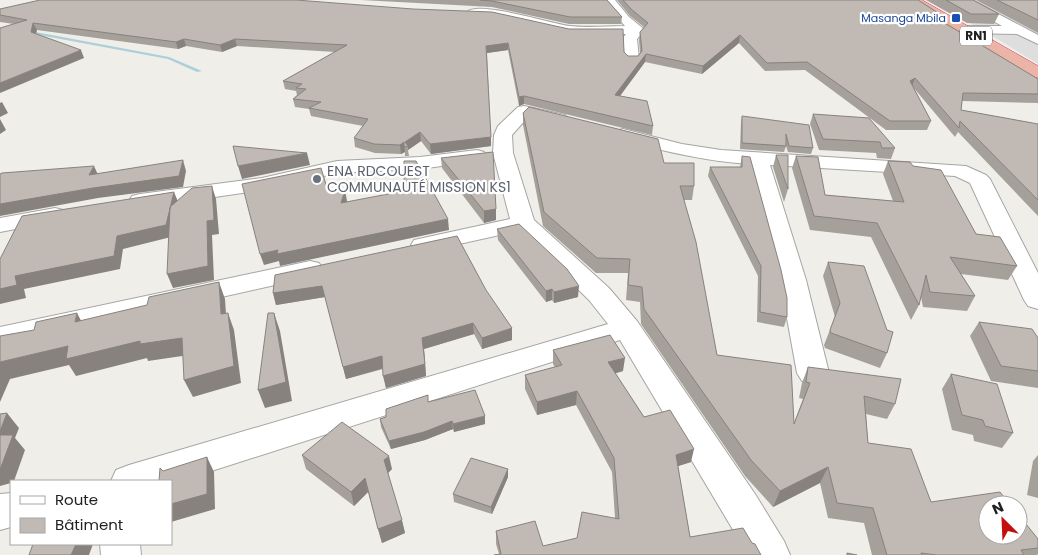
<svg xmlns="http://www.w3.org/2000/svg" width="1038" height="555" font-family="Poppins,sans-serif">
  <rect width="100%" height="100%" fill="#f0eee8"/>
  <path fill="#dfdede" d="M926,0H1038V64L983,30Z"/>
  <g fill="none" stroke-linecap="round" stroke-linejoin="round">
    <path fill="#acd0db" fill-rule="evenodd" d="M25,30L169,57L202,71L197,72L168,59L23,32Z"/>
    <g stroke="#a5a5a5" stroke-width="2">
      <path id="minor" d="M603,0H615L629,17L645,30L637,39L639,59L637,62H627L625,59L623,38L626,34H569L512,20L473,16L467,12C478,0 552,24 570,26C588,28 607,26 625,26Z
        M957,0H972L1038,35V44L1017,34L962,33L960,30L967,26H1002Z
        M524,106L565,115L568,119L565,123L559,124L528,117L512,135L513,153L534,220L609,288L637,321L755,494L784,541L790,555H748L620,340L171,484V481H111L116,470L129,465L608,324L589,300L518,231L423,252L414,250L411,245L414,240L510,219L493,153L494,135L498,126L518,107Z
        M623,129L682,144L721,150L966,166L986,175L990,179L1038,273V309L1028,306L1024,300L970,183L955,176L770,165L806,280L829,373L824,381L813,384L802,381L797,373L780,280L749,164C703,161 661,150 616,139L614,135L616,131Z
        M477,150L484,152L487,156L484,160L420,169L337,173L262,190L140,208L132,206L129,201L132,196L140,194L262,178L337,161L420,157Z
        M55,208L63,210L66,215L63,220L0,232V218Z
        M310,261L319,263L323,269L319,275L0,347V327Z
        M11,493V527L0,530V494Z
        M100,544H140L141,555H101Z"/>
    </g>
    <g stroke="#d03369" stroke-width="1">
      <path id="trunk" d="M907,0H922L1038,66V78L1032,76Z"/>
    </g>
    <use href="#minor" fill="#fff" fill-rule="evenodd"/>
    <use href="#trunk" fill="#ecb4a6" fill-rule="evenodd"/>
  </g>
  <path fill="#a6a09b" d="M361,0H607L622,17L621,24H569L492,7Z
    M617,0H918L943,16L942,21L1038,79V103L962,101L961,110L1038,124V216L958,132L955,137L913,87L931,121L927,130H886L805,70L765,71L739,43L702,74L645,62L620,96L653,126L652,135L524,104L519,106L508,50L487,53L491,146L431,154L421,141L408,150L409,156H405V152L401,154L375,153L355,147L354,138L363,126L311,116L309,109L295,107L293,99L297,95L296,91L285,89L283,81L335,52L237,46L222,52L186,46L178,49L37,30L36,34L84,58L14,24L0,22V9L624,52L628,56H638L640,53L639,40L640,32L644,27L630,16Z
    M926,0H973L999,14L994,24L967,23Z
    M976,0H1038V33Z
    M523,113L664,163L694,186L692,200H684L717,355L794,423L803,399L799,398L802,383L808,367L895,404L887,419L866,414L868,443L931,502L1038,539V554L1037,555H872L864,523L828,518L820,483L773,507L745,476L641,324L640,302L626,300L628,273H596L543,226L523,125Z
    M813,114L895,148L891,159L877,158L876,153L819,150L810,124Z
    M742,116L813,148L811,154L788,152L786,146L784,152L740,149L741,122Z
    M776,155L788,189L784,202L773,167Z
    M742,156L787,317L784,327L757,322L758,276L708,176L710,167H740Z
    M796,156L825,195L893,201L883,174L888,161L976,234L1017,266L1008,280L961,274L975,296L967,311L923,307L921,297L919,305L911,320L871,237L810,230L792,168Z
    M441,158L496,209V220L484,223L442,168Z
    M497,229L578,297L554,303L552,300L546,302L498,240Z
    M457,236L512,340L482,349L474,334L424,349L426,376L386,388L383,369L346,379L325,297L276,305L273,293Z
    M828,262L887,353L880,368L825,348L824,345L835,317L823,276Z
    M979,322L1038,338V388L991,381L970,336Z
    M553,350L623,371L615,373L644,417L691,462L678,466L690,537L752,543L499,554L496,544V531L543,546L577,538L615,518L612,472L576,405L537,415L525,389V375L555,367L553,364Z
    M951,374L1013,433L1002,448L974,441L973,435L952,430L942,389Z
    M429,402L485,424L454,432L453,429L425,440L391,449L381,427L380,419Z
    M302,455L392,469L388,473L405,533L382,543L368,492L354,506L306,469Z
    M1038,455V498L1027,495L1033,461Z
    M508,469V477L492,514L454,502L453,494Z"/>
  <path fill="#87827e" d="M33,23L37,30L34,39L31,32Z
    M740,35L739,43L702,74L703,66Z
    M184,39L186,46L178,49L176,42Z
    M235,39L237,46L222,52L220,45Z
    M508,43V50L487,53L486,46Z
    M81,50L84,58L0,93V83Z
    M646,54L645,62L614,104L615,95Z
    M915,78L912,86L910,81Z
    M524,96V104L519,106V97Z
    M2,102L8,113L0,117V103Z
    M0,119L6,130L0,134Z
    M420,132L421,141L408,150V146L405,142Z
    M491,137V146L431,154L430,144Z
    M404,142L405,152L401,154L400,145Z
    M307,153L310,165L242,179L238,166Z
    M183,160L186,171L183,187L98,198L0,216V204Z
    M94,166L99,177L89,175Z
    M212,186L216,199L219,234L212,235L214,280L173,288L167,274L207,221Z
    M345,190L347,201L344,214L341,203Z
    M174,192L179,204L171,237L123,249L120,269L24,289L26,298L0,304V289L15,276L117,236Z
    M496,209V220L484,223V211Z
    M448,219L449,230L280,266L279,261L264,265L260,254L278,250Z
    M219,282L225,299L227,330L221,314Z
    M322,286L325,297L276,305L273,293Z
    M579,286L578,297L554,303V292Z
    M552,289V300L546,302V291Z
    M77,313L86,330L75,322Z
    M228,313L234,330L241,383L193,397L184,380Z
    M274,313L280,331L292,401L265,408L258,390Z
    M473,323L474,334L424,349L426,376L386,388L383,376L422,338Z
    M512,328V340L482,349V338Z
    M182,338L189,355L148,361L147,358L76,376L69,365L10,379L0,402V362L68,346Z
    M382,356L384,368L346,379L343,367Z
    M625,358L623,371L607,376L608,362Z
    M577,391L576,405L537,415V402Z
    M7,413L19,428L15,438L25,450L14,481H11V483L0,486V431Z
    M485,416V424L454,432L453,424Z
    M452,421L453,429L425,440L391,449L389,441Z
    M694,449L691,462L672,468L676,455Z
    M389,456L392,469L387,474L384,460Z
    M207,457L214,472L215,509L171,522V504Z
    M828,467L820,483L773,507L780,491Z
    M508,469V477L492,514L491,507Z
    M365,478L368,492L354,506L351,492Z
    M402,520L405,533L382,543L378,529Z
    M76,544H93L89,555H71Z"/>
  <path fill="#c1bab4" stroke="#87827e" d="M40,0H296L413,9L492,12L569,29H623L624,52L628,56H638L642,51L640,32L648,23L631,9L623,0H918L943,16H933L1038,79V94L963,93L961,110L1038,124V200L960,121L959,128L915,78L910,81L931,121H890L807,62L767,63L740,35L703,66L646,54L615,95L647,101L653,126L524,96L519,97L508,43L486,46L491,137L430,144L420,132L405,142L408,146L404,147V142L400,145L374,144L354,138L368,119L309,108L321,102L293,99L306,89L296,88L302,84L283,81L347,45L235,39L220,45L184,39L176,42L33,23L31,32L81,50L0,83V28L27,20L0,15V9Z
    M480,0H607L622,17H570L492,1Z
    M946,0H973L999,14H971Z
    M997,0H1038V20Z
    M529,107L658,139L664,163H694V186H680L696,242L717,355L791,365L794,424L810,383L806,382L808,367L901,379L895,404L864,396L868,443L911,449L931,502L1000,492L1010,505H988V535H1018V514L1038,539V548L1021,550L1024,555H937L921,553L922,555H887L873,508L837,503L828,467L780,491L751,460L644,309L642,287L628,285L630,259L597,258L544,212L523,113Z
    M813,114L869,118L895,148H882L880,142L823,139Z
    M742,116L809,125L813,148L789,146L786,134V146L742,143Z
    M233,146L307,153L238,166Z
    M493,152L496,209L484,211L441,158Z
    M776,155H788V189Z
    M742,156L750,157L781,270L787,298V317L760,312L761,266L710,167H742Z
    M796,156L818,157L825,195L904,202L888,161L910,162L913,166L941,170L976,234L1000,237L1017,266L950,257L975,296L930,292L926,275L919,305L877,223L814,216Z
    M183,160L179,176L93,188L0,204V174L2,173L94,166L89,175Z
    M404,161H416L448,219L277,254L278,250L260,254L242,184L321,168L328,191L345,190L341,203L404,191Z
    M212,186L214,220L207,221L208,266L167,274L170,207L192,188Z
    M174,192L166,225L117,236L114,256L15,276L17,285L0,289V259L22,216Z
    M519,224L567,269L579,286L554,292L552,289L546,291L497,229Z
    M457,236L486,290L512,328L482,338L473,323L422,338L425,364L383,376L382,356L343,367L322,286L273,293L275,275Z
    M828,262L864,266L887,330L893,332L887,353L831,333L830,330L840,303Z
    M219,282L221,314L228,313L234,366L184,380L182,338L140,344V341L66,359L68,346L0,362V336L34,330L36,322L77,313L75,322L147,305L149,297Z
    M268,313H274L286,382L258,390Z
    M979,322L1032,329L1038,338V371L1001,366Z
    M610,335L625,358L608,362L644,417L670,410L694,449L676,455L690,537L743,528L752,543L755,544L761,555H494L501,554L496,531L535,521L543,546L577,538L582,512L619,519L614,458L577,391L537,402L525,375L562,365L553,350Z
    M951,374L997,384L1013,433L985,426L983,420L962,415Z
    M475,390L485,416L453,424L452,421L424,432L389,441L380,419L386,417V409L428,395V402Z
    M7,413L0,431V414Z
    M342,422L389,456L384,460L402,520L378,529L365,478L351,492L302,455Z
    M0,435H13L1,467L0,468Z
    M207,457V494L171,504V481H159L160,468L163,471Z
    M471,458L508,469L491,507L453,494Z
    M33,544H76L71,555H29Z
    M847,553L857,555H847Z"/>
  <rect fill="#1a4fb4" stroke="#fff" stroke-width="2" x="951" y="13" width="10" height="10" rx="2.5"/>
  <circle fill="#6b7280" stroke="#fff" stroke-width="2" cx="317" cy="179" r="5"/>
  <g text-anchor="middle" stroke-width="4.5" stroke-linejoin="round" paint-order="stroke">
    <g font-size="11" fill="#164399" stroke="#fff" text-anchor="end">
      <text x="946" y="22">Masanga Mbila</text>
    </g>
    <rect fill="#fff" stroke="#646464" stroke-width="1" x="960" y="26.5" width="32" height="19" rx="4"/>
    <g font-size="12" font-weight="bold" fill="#212121">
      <text x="976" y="40">RN1</text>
    </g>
    <g font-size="14" fill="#5b616d" stroke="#fff" text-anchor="start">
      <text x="327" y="176">ENA RDCOUEST<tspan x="327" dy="16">COMMUNAUTÉ MISSION KS1</tspan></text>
    </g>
  </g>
  <rect x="10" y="480" width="162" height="65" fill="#ffffff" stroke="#a6a6a6"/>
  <rect x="20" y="496" width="25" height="8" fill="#ffffff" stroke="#a6a6a6"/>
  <text x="55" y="505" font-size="15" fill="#212121">Route</text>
  <rect x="20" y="518" width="25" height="15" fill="#c1bab4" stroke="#a6a6a6"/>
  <text x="55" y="530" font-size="15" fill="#212121">Bâtiment</text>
  <g transform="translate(1003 520) rotate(336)"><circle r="24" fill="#ffffff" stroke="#a6a6a6"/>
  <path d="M0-4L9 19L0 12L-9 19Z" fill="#c40e0e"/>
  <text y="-8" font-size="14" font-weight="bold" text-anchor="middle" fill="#212121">N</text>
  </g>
</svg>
